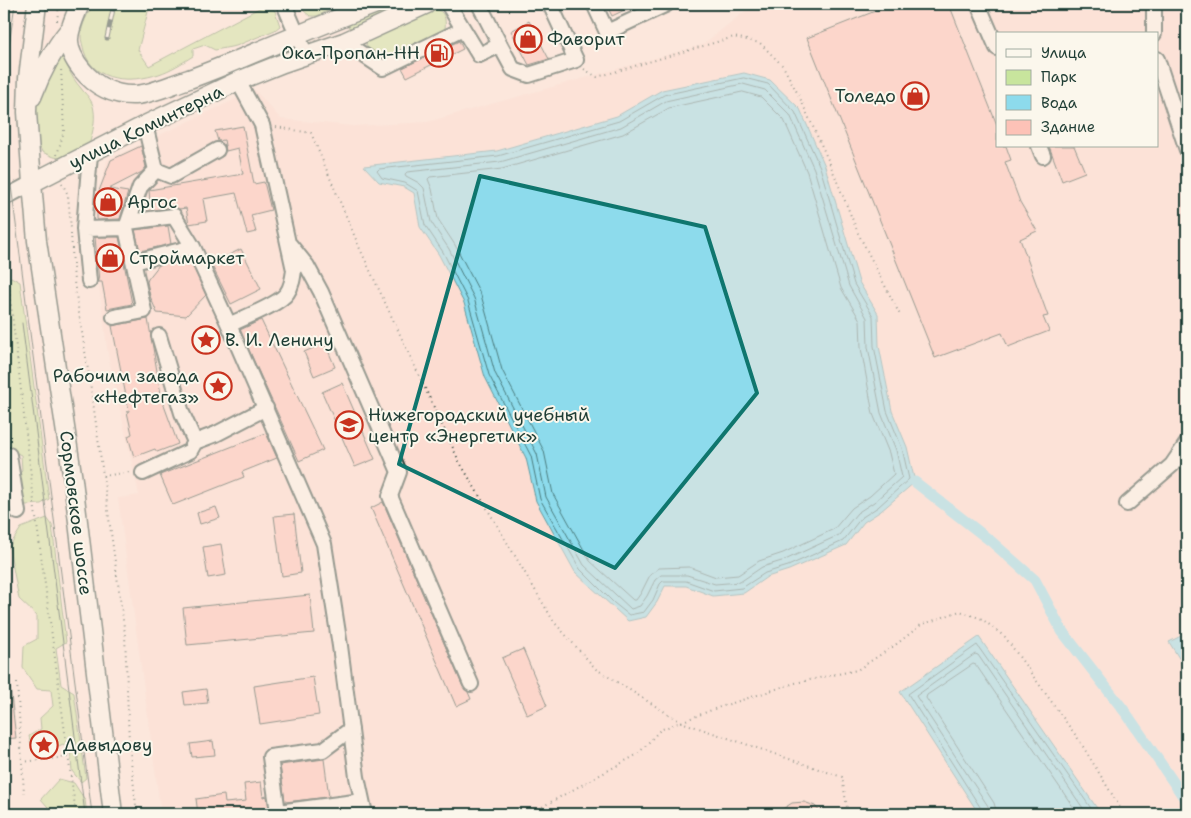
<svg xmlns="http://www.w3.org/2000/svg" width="1191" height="818" font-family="'Shantell Sans',sans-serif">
  <rect width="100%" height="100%" fill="#fce7dc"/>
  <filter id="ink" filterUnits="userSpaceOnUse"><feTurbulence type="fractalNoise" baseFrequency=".02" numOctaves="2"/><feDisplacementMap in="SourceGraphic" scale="10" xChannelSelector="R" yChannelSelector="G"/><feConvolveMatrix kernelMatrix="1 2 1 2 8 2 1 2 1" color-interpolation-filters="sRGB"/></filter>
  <g filter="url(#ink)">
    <path fill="#fcdcd1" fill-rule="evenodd" d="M754,4H1187V814H161L118,498L139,495L108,355L91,225L107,160L255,90L281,119L353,126L427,122L702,45ZM997,34H1157V146H997Z"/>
    <path fill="#c8e59d" stroke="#749168" d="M93,4H150L138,50L149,66L265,5H269L275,11L280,26L275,30L236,46L215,50L205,45L193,49V56C182,63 171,70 159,74C131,83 94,83 84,51C83,46 81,41 81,36C81,25 88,14 93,4Z
      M301,4H342L317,16H310L304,11Z
      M395,4H411L359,26L352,28L348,27L351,23Z
      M434,8C445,12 446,18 445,29C436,39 403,57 390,58C381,58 375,54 367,50L366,44L368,40Z
      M62,52C66,64 71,77 80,87C84,93 89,96 92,103C97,116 93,132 89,145L70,155L60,158L54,157L42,152L39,145L34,100Z
      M11,277L20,282L49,499L41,504L12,506L4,499L8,483L22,471L21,455L4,447V282Z
      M47,518L52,525L66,642L56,648L61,685L74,693L86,778L81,782L72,771L70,748L63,744L44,753L32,750L29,736L41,729L40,718L53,706L51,690L37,689L23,668L24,646L37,639V616L19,599L9,547L21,528Z
      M59,779L74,783L85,800L87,814H54L41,799Z"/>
    <path fill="#8ddbec" stroke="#619ca2" d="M744,73L770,80L800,109L825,166L859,282L878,314L879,346L892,411L907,447L915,482L881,511L864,522L846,545L789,570L767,577L744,593L713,596L686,586H665L657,602L646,617L628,621L575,572L536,501L526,458L485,377L464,303L439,255L420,227L414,193L404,187L379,182L364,166L497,151L617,116L662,90Z
      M1187,633V671L1169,642Z
      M979,637L1101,814H979L900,692Z"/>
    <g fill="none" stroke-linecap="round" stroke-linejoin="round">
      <path stroke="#4b7c7e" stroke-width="1" d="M744,78L768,84L795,112L820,167L854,284L873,316L874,346L887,411L902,448L909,479L878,507L861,518L843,541L788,566L765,573L742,588L714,591L686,581H663L660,584L653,600L644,612L629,615L614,603L580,569L540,499L531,456L489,375L468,301L443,252L425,225L418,191L405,183L382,178L377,171L379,169L498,156L619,121L664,95Z
        M743,84L765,90L790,115L814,169L849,286L867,318L868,347L881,413L896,450L902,477L874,502L857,513L839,535L785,560L762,567L740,582L715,584L687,575H661L655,580L647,596L640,606L631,609L584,565L546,497L537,454L495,373L474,298L449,249L431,222L424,188L419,183L406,176L405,174L407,172L500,162L621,127L666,101Z
        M743,92L761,97L784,120L807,172L841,288L860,320L861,348L873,414L889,453L894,474L870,496L852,508L834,529L783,553L759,561L738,575L716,577L689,567L659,568L650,575L641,593L636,600H633L590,561L553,494L544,451L502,370L481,295L455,245L438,219L432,189L428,179L430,177L502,169L623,134L669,108Z
        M983,814L982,810L908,694L977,645L1095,814
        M990,814L988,806L916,696L975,654L978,655L1087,814
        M997,814L994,803L926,698L927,695L973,664L976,665L1078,814"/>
      <path stroke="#8ddbec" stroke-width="11" d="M915,482L992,542L1035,580L1062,631L1126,713L1187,802"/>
    </g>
    <path fill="#fdc2b7" stroke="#1f3d34" d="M606,4H637L612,16Z
      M893,4H949L997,125V146H1006L1011,160L1005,162L1020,202L1037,231L1020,239L1048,316L1043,317L1049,331L1008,347L1002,333L935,358L807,38Z
      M529,21L549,59L529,65L511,31Z
      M459,41L463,49L407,77L402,68Z
      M243,126L254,184L264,182L271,210L251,215L256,232L247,234L236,193L203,199L207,221L189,224L186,208L179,209L173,207L141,212L144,204L150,203L149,190L243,174L238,148L226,151L224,140L218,141L215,131Z
      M141,146L146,167L142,172L109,189L128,192L120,219L97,220V196L111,160Z
      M1049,146H1074L1085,172L1062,181Z
      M168,226L171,244L140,251L135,230Z
      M95,237H119L123,255L115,256L116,263H124L132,304L107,309L102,282H99Z
      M241,249L261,289L231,304L211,264Z
      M190,260L206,295L186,316L157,313L150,296L147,282L148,279L159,265L173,261Z
      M148,319L162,400L178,444L157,452L155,449L134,457L128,436L132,434L127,412L129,411L112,326Z
      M261,320L323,450L299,461L240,330Z
      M325,343L335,367L314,376L304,352Z
      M342,383L375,459L355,467L322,392Z
      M266,433L277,458L242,472L244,477L173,505L160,475Z
      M383,502L463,687L468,692L471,699L456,706L371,508Z
      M216,507L220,518L200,524L197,513Z
      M294,514L301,573L282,576L274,516Z
      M221,544L226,575L208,578L203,547Z
      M310,595L314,633L187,645L183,608Z
      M523,649L547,706L527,715L502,658Z
      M313,677L319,715L260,724L254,686Z
      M10,686L16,738L4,739V687Z
      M206,689L208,703L185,705L183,692Z
      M213,741L215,755L192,757L190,744Z
      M324,759L329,797L285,802L280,765Z
      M261,782L263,797L267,796L270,814H198L196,799L224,795L225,803L246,801L244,784Z
      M804,802L815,806L822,814H775L792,803Z"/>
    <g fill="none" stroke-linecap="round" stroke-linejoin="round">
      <g stroke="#1f3d34" stroke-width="18">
        <path id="minor" d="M284,4L306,55
          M448,4L479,55L500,45L479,4
          M594,4L607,32L667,4
          M978,4L997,48
          M1154,4V34
          M344,42L383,68L463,29
          M500,45L513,69L529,75L576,60L550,4
          M1157,59L1187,150
          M238,81L262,125L294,270C293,278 292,286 287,293C280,304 243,318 229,325L324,544L340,646L357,777L365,814
          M1039,146L1043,156
          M156,170L171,176L217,150
          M4,198L32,183
          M128,222L174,216L193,247L229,325
          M84,229L126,228
          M290,245L307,266L321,292L399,472L390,496L471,684
          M134,262L193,247
          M89,281L84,229L90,154
          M114,317L144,311L126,228L140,187L156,170L145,125
          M159,336L182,413L195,442L216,434L266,408
          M9,455L18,512
          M143,473L190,451L195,442
          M1127,504L1172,465L1187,443
          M351,729L323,750L270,757L278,812L362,801"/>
      </g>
      <g stroke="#1f3d34" stroke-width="21">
        <path id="major" d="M37,4L28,78L27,112L32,183L37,241L73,480L113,814
          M80,4C69,31 61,44 82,70C95,86 114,96 135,95C153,94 172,84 189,79C226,66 262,49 298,35C324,24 350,14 376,4
          M32,97C41,73 52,51 69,30
          M32,183L145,125L238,81L283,63L344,42L427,4"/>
      </g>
      <path stroke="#1f3d34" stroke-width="2" stroke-dasharray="1 4" stroke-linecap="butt" d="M57,21L59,4
        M584,69L597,77L734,37L760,43L783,66L799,96L830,164L858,233L900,315
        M276,127L311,133L360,249L459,461L554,622L596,669L681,722L842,777L848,814
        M57,155L64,131L61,68
        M62,183L68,195L71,229
        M71,233L74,282L92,395L125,634L129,743L137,814
        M4,245L35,510L76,814
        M103,476L130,472
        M17,683L24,793
        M22,762L68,757
        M529,814L638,754L660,730L717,708L795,683L857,670L894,646L921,625L960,611L982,619L1005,637L1079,740L1124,814"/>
      <use href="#minor" stroke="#fbf7ec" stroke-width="14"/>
      <use href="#major" stroke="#fbf7ec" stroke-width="18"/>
      <path stroke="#1f3d34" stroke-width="1" d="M4,27L8,4
        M4,79L15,4
        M4,137L12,193L92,814
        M22,323L85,814"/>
      <g stroke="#1f3d34" stroke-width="5">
        <path id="rail" d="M107,38L114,4"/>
      </g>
      <use href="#rail" stroke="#fbf7ec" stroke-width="3" stroke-dasharray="9" stroke-linecap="butt"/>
    </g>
  </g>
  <path d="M0 0H1191V818H0ZM480,176L705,227L757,393L615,568L399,464Z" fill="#fce7dc" fill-opacity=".55" fill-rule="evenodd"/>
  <path fill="none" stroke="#0f766e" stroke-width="4" stroke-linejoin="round" d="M480,176L705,227L757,393L615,568L399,464Z"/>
  <defs>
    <g id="shop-ring" transform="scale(1.4375)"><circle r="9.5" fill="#fbf7ec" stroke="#c8321e" stroke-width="1.5"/><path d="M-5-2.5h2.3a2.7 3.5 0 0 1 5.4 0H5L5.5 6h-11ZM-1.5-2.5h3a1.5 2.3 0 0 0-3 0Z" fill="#c8321e"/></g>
    <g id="fuel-ring" transform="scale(1.4375)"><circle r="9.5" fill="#fbf7ec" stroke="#c8321e" stroke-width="1.5"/><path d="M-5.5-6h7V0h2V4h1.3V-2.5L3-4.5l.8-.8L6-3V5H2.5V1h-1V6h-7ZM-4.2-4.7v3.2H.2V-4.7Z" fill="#c8321e"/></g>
    <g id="sight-ring" transform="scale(1.4375)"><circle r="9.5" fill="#fbf7ec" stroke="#c8321e" stroke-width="1.5"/><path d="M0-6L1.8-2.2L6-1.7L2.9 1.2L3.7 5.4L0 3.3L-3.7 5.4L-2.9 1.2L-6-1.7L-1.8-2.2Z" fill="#c8321e"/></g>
    <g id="university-ring" transform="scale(1.4375)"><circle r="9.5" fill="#fbf7ec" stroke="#c8321e" stroke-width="1.5"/><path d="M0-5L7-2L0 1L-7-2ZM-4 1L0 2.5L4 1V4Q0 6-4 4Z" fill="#c8321e"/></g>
  </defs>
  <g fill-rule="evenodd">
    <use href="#shop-ring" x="528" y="39"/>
    <use href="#fuel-ring" x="439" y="53"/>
    <use href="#shop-ring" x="915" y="96"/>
    <use href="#shop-ring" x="108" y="202"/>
    <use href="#shop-ring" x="110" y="258"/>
    <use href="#sight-ring" x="206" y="340"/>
    <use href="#sight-ring" x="218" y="386"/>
    <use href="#university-ring" x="349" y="425"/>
    <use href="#sight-ring" x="44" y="745"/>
  </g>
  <g text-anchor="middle" stroke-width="4" stroke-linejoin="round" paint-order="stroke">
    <g font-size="18" fill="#1f3d34" stroke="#fbf7ec" text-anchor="start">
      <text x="547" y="45">Фаворит</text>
      <text x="420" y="59" text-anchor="end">Ока-Пропан-НН</text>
      <text x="896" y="102" text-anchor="end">Толедо</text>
      <text x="127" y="208">Аргос</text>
      <text x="129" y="264">Строймаркет</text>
      <text x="225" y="346">В. И. Ленину</text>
      <text x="199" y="382" text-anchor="end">Рабочим завода<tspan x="199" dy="21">«Нефтегаз»</tspan></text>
      <text x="368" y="421">Нижегородский учебный<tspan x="368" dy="21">центр «Энергетик»</tspan></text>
      <text x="63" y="751">Давыдову</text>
    </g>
    <g font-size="18" fill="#1f3d34" stroke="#fbf7ec">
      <text transform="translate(146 127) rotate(-26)" y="6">улица Коминтерна</text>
      <text transform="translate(76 513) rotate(83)" y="6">Сормовское шоссе</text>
    </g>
  </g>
  <rect width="1191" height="818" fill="none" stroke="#fbf7ec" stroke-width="20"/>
  <rect x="10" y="10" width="1171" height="798" fill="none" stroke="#1f3d34" stroke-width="2" filter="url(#ink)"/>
  <rect x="996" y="32" width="162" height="115" fill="#fbf7ec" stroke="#a3ada2"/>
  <rect x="1006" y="49" width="25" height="8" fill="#fbf7ec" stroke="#a3ada2"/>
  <text x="1041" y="58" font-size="15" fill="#1f3d34">Улица</text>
  <rect x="1006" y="70" width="25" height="15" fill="#c8e59d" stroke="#a3ada2"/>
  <text x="1041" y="82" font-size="15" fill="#1f3d34">Парк</text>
  <rect x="1006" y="95" width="25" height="15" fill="#8ddbec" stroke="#a3ada2"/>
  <text x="1041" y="108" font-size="15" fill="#1f3d34">Вода</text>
  <rect x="1006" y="120" width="25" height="15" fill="#fdc2b7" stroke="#a3ada2"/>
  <text x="1041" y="132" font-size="15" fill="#1f3d34">Здание</text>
</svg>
